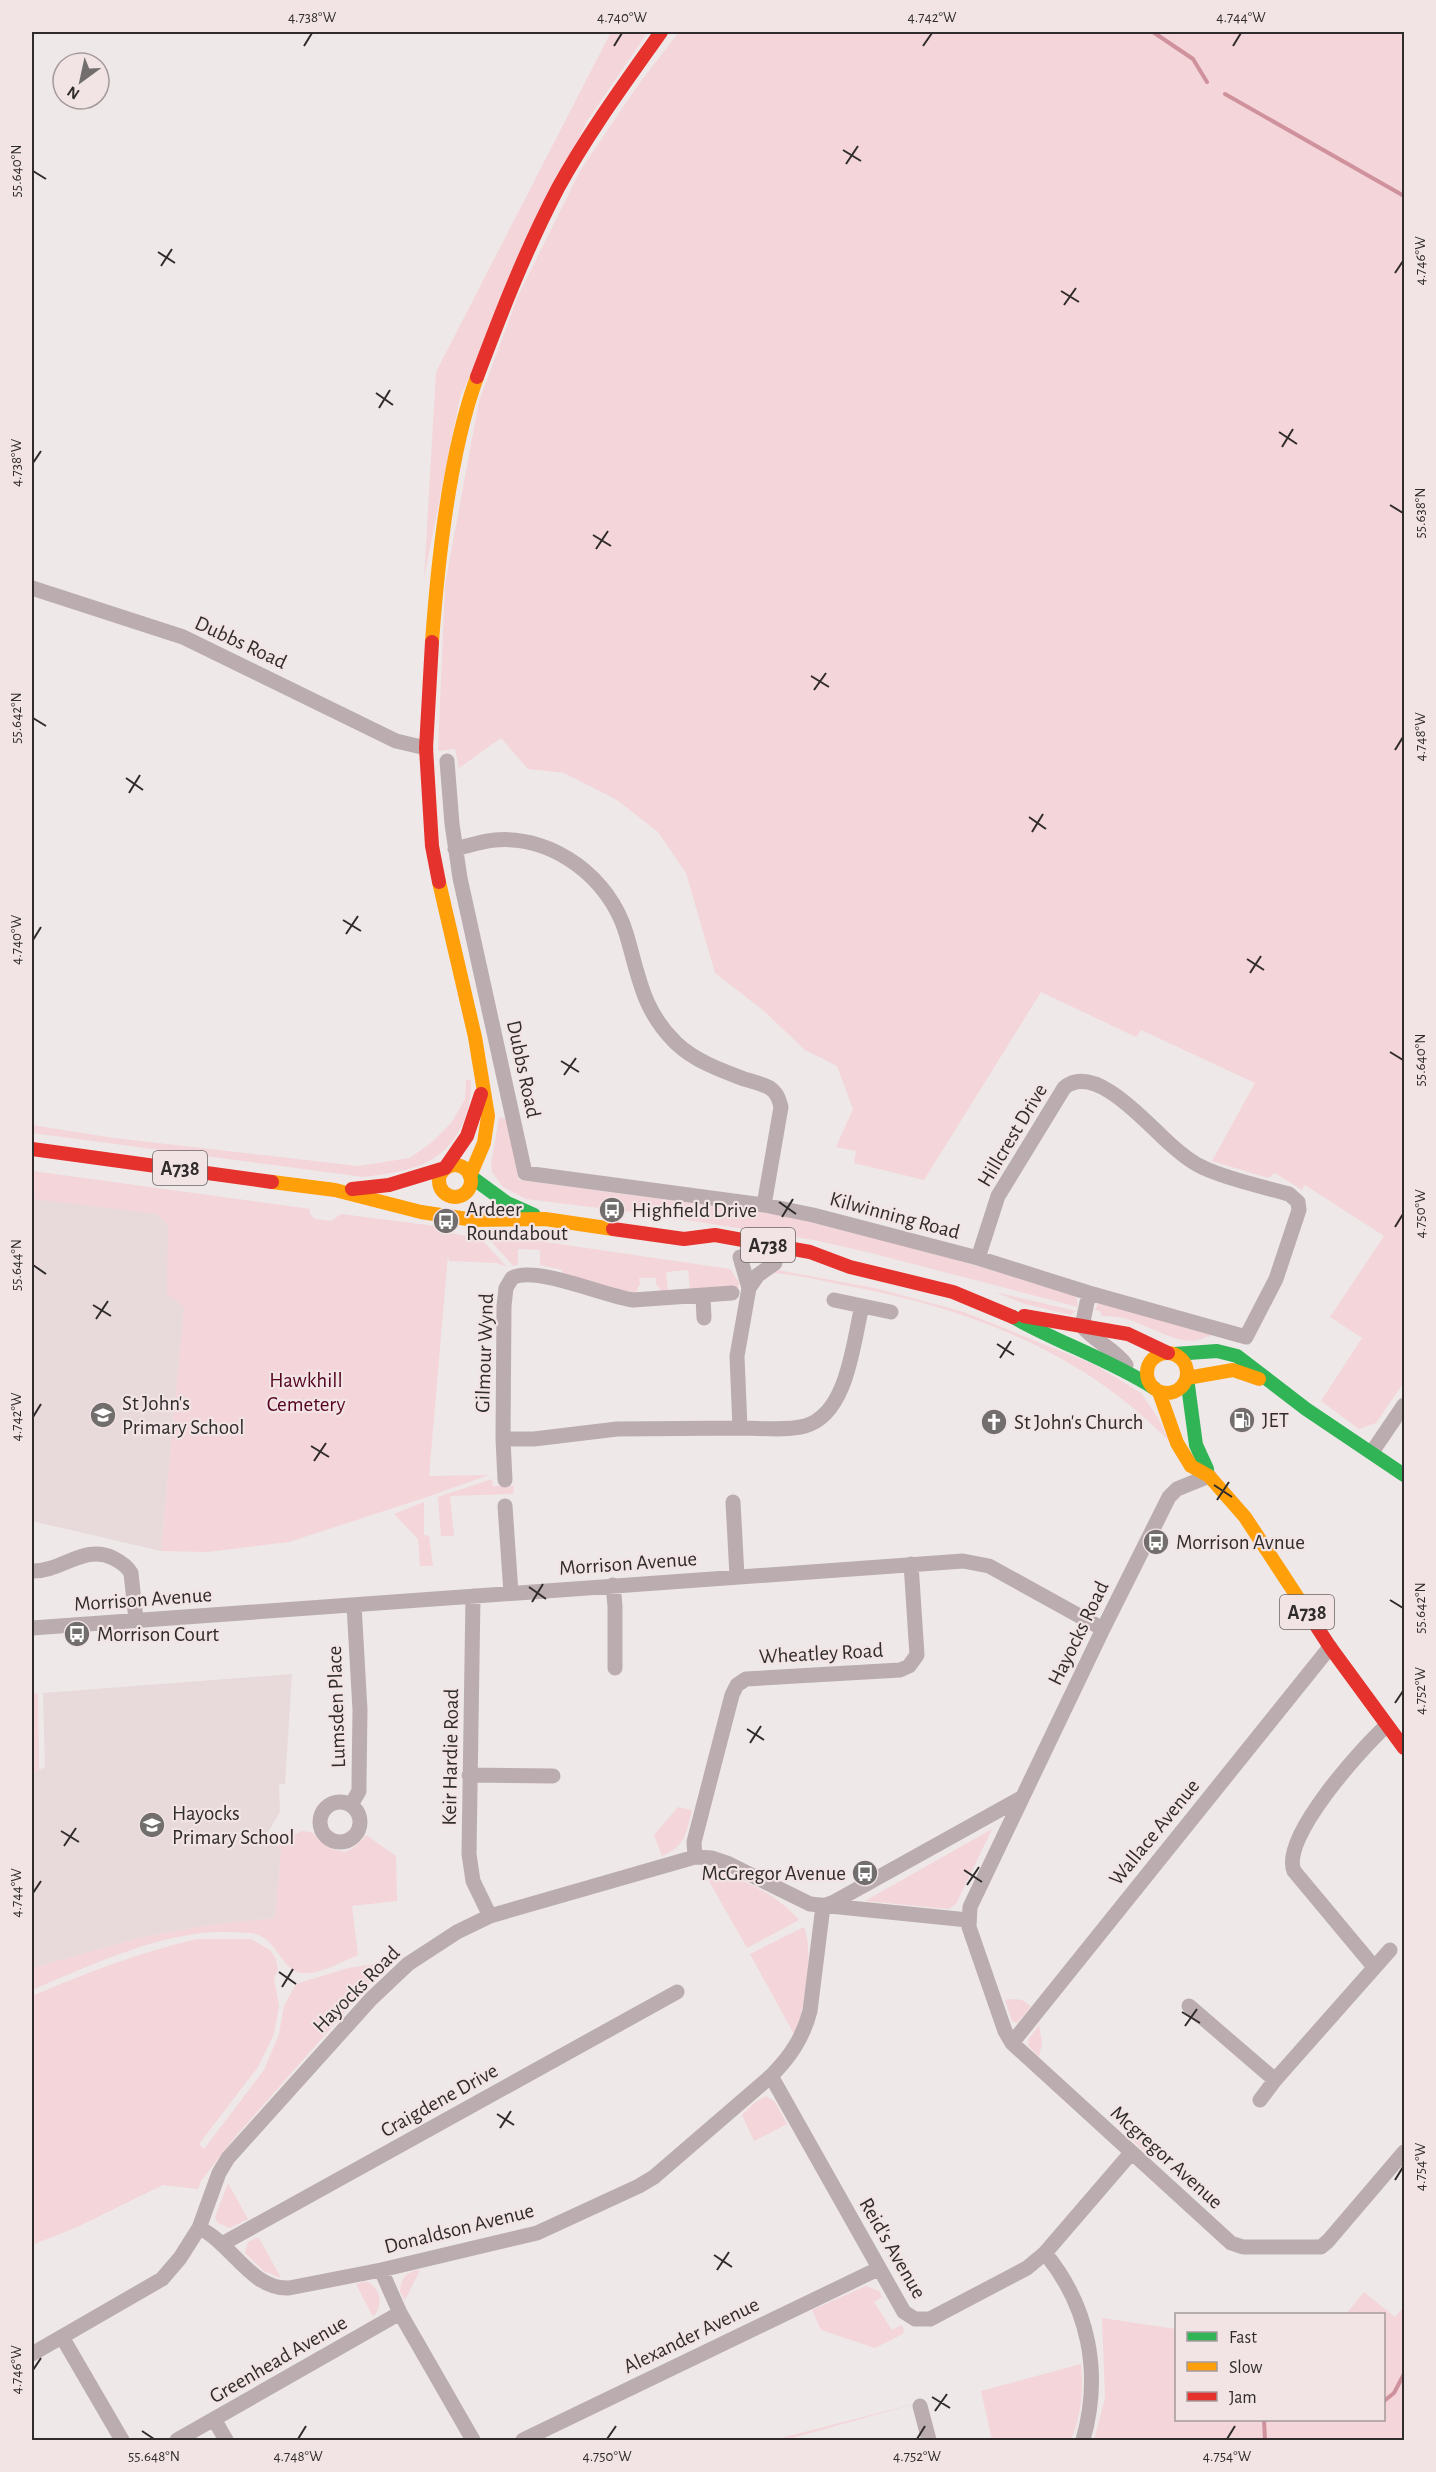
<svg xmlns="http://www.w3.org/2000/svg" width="1436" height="2472" font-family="'Alegreya Sans',sans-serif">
  <rect width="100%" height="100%" fill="#eee8e8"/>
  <path fill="#e8d9db" d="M32,1171L195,1194L161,1551L32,1521Z
    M292,1674L285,1784H279L280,1812L265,1837L281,1849L275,1918L203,1926L139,1938L32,1968V1773L45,1767L43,1693Z"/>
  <path fill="#f4d5d9" d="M611,32H648L587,121L460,397L424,578L436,372Z
    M679,32H1404V1382L1376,1423L1359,1429L1321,1401L1362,1338L1330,1317L1384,1236L1305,1185L1302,1190L1275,1173L1268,1178L1212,1161L1255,1083L1141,1030L1136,1037L1041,992L924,1180L854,1163L856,1151L836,1147L853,1109L837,1066L805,1050L764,1011L715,973L686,873L658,832L617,800L564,773L528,769L501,738L459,768L455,749L438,751L445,585L479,401L518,296L580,171L638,85Z
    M466,1080H471C472,1114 457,1149 423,1164C405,1172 384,1174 364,1177L32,1133V1125L114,1138L358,1166L410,1158L432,1142L452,1122L465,1099Z
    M499,1117L506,1119L519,1180L778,1215C879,1235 978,1266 1076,1296L1078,1307L871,1253L814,1240L648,1214L526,1199L503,1187L492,1172L491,1165Z
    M32,1171L310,1209V1214L315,1219L331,1221L341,1214L451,1228L450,1233L480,1238L507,1267L497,1263L449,1261L448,1255L429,1476L489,1475L427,1497L289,1542L208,1552L161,1551L184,1308L167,1293L168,1225L157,1214L32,1199Z
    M484,1233L730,1269L739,1282L737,1298L690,1289L688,1270L666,1272L668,1292H662L656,1284V1278H639L640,1284L635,1294L562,1274V1270L540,1265V1250L518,1249V1265L513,1266Z
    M778,1270L879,1289L964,1312L1095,1365L1141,1393L1158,1418L1170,1442C1082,1351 966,1307 843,1285C818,1280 792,1273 767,1273Z
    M995,1292L1076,1311L1071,1315L1025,1304Z
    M1098,1303L1212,1333L1210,1337L1207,1336C1188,1351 1149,1326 1130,1320C1121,1317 1111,1316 1102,1316L1100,1311L1095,1310Z
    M492,1479L493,1486H514L513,1494L450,1496L454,1536H441L438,1497Z
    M424,1502V1535L429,1536L433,1566H420L418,1539L394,1514Z
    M38,1693L39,1770L32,1773V1694Z
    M678,1807L692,1810C686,1833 686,1846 662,1856L654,1835Z
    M992,1829L956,1904L949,1909L865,1901Z
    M302,1831L311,1832C326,1845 325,1849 346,1852L357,1845L366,1835L396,1856L397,1901L352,1906L358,1955C341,1962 319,1975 302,1973C281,1972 277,1935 250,1933C233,1932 212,1931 195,1934C139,1942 84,1968 32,1990V1968L139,1938L203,1926L275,1918L281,1850L277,1847L293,1835Z
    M701,1867C736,1876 775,1892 799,1920L747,1948Z
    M804,1927C814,1950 805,2012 794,2034L750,1954Z
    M197,1939H251L270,1950L276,1959L278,1970L274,1978L279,2006L274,2034L258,2067L199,2144L204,2149L264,2070L279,2034L284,2006L296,1984L348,1968L389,1962L235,2137L201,2181L198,2189L163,2185L77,2227L32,2245V1996C86,1973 140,1952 197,1939Z
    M1013,1999L1022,2000L1031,2006L1017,2023L1012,2021L1005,2000Z
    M1039,2025L1042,2043L1039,2057L1028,2045V2040Z
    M766,2096L775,2102L787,2124L754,2141L742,2115L753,2104Z
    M1129,2132C1143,2134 1152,2143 1151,2158L1125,2133Z
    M228,2183L248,2219L230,2228L218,2223L215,2217Z
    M256,2238H259L281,2278L264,2271L245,2253L248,2242Z
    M420,2270L405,2300L400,2292C401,2279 406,2271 420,2270Z
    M366,2281C381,2288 384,2305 373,2317L356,2284Z
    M866,2286L879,2291L882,2297L874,2302L892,2330L901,2325L904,2329L903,2334L875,2348L821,2330L812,2310Z
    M1364,2292L1395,2317L1404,2307V2440H1094L1105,2398L1102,2318L1176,2329V2420H1384V2314H1346Z
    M1081,2364C1084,2391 1081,2415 1071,2440H992L981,2391Z
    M922,2402L785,2440H773Z"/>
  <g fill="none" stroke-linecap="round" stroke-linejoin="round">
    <path stroke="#cf929d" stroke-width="4" d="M1153,32L1193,59L1207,82
      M1225,94L1404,196
      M1384,2401L1394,2393L1404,2374
      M1264,2420L1265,2440"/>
    <path stroke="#bbadaf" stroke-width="15" d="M32,588L183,637L396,741L426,748
      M447,761L452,824L460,878L525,1173L764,1205L813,1215L978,1258L1089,1293L1246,1337L1276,1279L1299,1210L1298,1202L1289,1194C1261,1186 1230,1180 1204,1168C1192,1163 1180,1153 1170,1144C1148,1125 1095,1061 1064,1088L998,1196L978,1258
      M455,849C468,846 482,841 495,840C554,835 610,879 626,933C639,976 642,1010 676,1043C695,1061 720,1070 744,1079C752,1081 762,1084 770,1088C777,1093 779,1099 781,1107L764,1205
      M749,1288L758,1275L775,1263
      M1089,1293L1082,1326C1095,1342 1115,1349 1126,1365
      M703,1297L704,1318
      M834,1300L891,1312
      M740,1428C761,1428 786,1431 805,1426C848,1414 853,1342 862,1306
      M503,1439H534L617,1429L740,1428L737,1356L749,1288L740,1257
      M1372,1452L1404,1405
      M1209,1476L1177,1489L1169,1497L1103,1629L970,1907L969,1927L1005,2031L1012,2043L1231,2243L1243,2247H1321L1328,2241L1404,2152
      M505,1480L503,1439L504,1306L506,1288L512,1278C535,1265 604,1296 633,1300L732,1293
      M733,1502L737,1576
      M505,1506L511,1593
      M32,1571C61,1572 84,1544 113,1558C121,1562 127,1566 131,1573L136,1620
      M613,1585L615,1606V1668
      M473,1596L469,1854L473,1881L490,1916
      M32,1628L963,1561L989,1566L1103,1629
      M469,1775L553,1776
      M320 1822a20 20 0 1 1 40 0a20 20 0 1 1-40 0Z
      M351,1805L359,1791V1782L360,1710L354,1605
      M695,1857L694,1842L732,1695L737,1685L746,1679L900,1670L909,1666L917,1655L911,1564
      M826,1905L834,1902L1021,1798
      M1374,1967L1294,1871C1280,1838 1362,1748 1386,1726
      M1189,2006L1275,2080L1390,1950
      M1012,2043L1330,1647
      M771,2076L904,2312L915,2319H930L1027,2268L1045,2253L1131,2153
      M1260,2100L1275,2080
      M199,2228C231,2242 251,2290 289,2288L381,2270L537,2233L639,2186L654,2177L771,2076C790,2057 803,2038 810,2011L823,1906
      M222,2244L677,1992
      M1045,2253C1089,2307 1102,2373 1083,2440
      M381,2270L400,2313L473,2440
      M62,2337L122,2440
      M32,2354L162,2279L180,2258L199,2228L219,2173L228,2158L371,1999L408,1964L457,1932L490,1916L695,1857L712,1858L727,1863L810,1904L968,1920
      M920,2406L929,2440
      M214,2419L226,2440
      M177,2440L400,2313
      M523,2440L878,2269"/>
    <path stroke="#30b455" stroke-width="14" d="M470,1176L507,1203L534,1215
      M1013,1317C1059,1343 1110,1360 1154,1388
      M1174,1354L1217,1351L1237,1356L1306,1409L1404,1475
      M1187,1378L1196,1445L1207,1469"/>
    <path stroke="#ff9f0a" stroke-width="14" d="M432,642C438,559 449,454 477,377
      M439,882L475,1037L488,1116L484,1143L470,1176
      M439 1181a16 16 0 1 1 32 0a16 16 0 1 1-32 0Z
      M272,1182L335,1190L421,1212L474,1220L545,1219L613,1229
      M1147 1373a20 20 0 1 1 40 0a20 20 0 1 1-40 0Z
      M1187,1378L1233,1370L1259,1379
      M1159,1392L1177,1443L1191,1466L1209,1476L1245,1517L1304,1607"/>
    <path stroke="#e5322d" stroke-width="14" d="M477,377C501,313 526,249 558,188C588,133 625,83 661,32
      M432,642L426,748L432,846L439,882
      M32,1149L272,1182
      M445,1168L467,1136L481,1094
      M352,1189L389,1185L445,1168
      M613,1229L684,1239L715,1235L810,1252L850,1267L953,1292L1013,1317
      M1024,1316L1128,1334L1168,1353
      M1304,1607L1330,1647L1404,1748"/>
  </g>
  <path fill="none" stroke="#312c2c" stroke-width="2" d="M304,46L312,33M614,46L622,33M923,46L932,33M1233,46L1241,33M843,150L861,161M846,164L858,146M33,171L46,179M158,252L175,263M161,266L172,249M1395,273L1403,261M1061,291L1079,302M1064,305L1076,288M376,393L393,405M379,408L390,390M1279,432L1297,444M1282,447L1293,429M33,463L41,451M1390,505L1403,513M593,535L611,546M596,549L608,531M811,676L829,687M814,690L826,673M33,718L46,726M1395,750L1403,737M126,778L143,790M129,793L140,775M1029,817L1046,829M1032,832L1043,814M343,920L361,931M346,934L358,916M33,940L41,927M1247,959L1264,970M1250,973L1261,956M1390,1052L1403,1060M561,1061L579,1072M564,1075L576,1058M779,1202L796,1214M782,1217L793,1199M1395,1227L1403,1214M33,1265L46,1274M93,1305L111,1316M96,1319L108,1301M997,1344L1014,1355M1000,1358L1011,1341M33,1417L41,1404M311,1446L329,1457M314,1461L326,1443M1214,1485L1232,1497M1217,1500L1229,1482M529,1587L546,1599M1390,1600L1403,1608M532,1602L543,1584M1395,1703L1403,1691M747,1729L764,1740M750,1743L761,1726M61,1831L79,1842M64,1846L76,1828M964,1870L982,1882M967,1885L979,1867M33,1893L41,1881M279,1972L296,1984M282,1987L293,1969M1182,2012L1200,2023M1185,2026L1197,2009M497,2114L514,2125M500,2128L511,2111M1395,2180L1403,2167M714,2255L732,2267M717,2270L729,2252M33,2370L41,2358M932,2397L950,2408M935,2411L947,2394M142,2431L154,2439M298,2439L306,2426M607,2439L616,2426M917,2439L925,2426M1227,2439L1235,2426"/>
  <defs>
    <g id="bus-disc" transform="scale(1.35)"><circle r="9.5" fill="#736e6e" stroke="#f2e4e5"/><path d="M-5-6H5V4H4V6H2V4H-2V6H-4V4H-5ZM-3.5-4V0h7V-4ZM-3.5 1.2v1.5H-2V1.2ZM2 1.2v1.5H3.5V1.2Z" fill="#fff"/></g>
    <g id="school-disc" transform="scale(1.35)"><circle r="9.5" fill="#736e6e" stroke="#f2e4e5"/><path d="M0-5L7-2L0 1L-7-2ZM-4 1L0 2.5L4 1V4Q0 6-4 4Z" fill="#fff"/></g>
    <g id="fuel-disc" transform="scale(1.35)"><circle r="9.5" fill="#736e6e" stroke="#f2e4e5"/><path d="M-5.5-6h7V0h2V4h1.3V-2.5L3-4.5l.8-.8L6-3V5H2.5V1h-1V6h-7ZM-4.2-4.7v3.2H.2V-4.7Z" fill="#fff"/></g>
    <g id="church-disc" transform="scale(1.35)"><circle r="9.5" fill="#736e6e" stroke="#f2e4e5"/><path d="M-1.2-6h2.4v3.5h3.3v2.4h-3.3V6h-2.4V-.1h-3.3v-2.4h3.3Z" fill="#fff"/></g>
  </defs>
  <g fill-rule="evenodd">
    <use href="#bus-disc" x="612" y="1210"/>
    <use href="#bus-disc" x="446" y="1221"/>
    <use href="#school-disc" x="103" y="1415"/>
    <use href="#fuel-disc" x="1242" y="1420"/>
    <use href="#church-disc" x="994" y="1422"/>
    <use href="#bus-disc" x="1156" y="1542"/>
    <use href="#bus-disc" x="77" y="1634"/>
    <use href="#school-disc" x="152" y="1825"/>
    <use href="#bus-disc" x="865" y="1873"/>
  </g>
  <g text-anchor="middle" stroke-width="4.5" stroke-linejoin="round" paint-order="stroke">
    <g fill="#f2e4e5" stroke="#6b6364" stroke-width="1.5">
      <rect x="153" y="1151" width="54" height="34" rx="4.5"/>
      <rect x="741" y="1228" width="54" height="34" rx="4.5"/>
      <rect x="1280" y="1595" width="54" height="34" rx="4.5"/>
    </g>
    <g font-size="20" font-weight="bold" fill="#312c2c">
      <text x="180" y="1175">A738</text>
      <text x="768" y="1252">A738</text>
      <text x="1307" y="1619">A738</text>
    </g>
    <g font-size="21" fill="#312c2c" stroke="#f2e4e5">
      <text transform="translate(241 642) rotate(25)" y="7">Dubbs Road</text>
      <text transform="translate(524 1069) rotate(78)" y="7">Dubbs Road</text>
      <text transform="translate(1012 1135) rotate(-59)" y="7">Hillcrest Drive</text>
      <text transform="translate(895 1215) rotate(15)" y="7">Kilwinning Road</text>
      <text transform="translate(484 1353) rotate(-88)" y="7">Gilmour Wynd</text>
      <text transform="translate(628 1563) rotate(-4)" y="7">Morrison Avenue</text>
      <text transform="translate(143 1599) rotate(-4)" y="7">Morrison Avenue</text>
      <text transform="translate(1078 1633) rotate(-64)" y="7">Hayocks Road</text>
      <text transform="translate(821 1653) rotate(-3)" y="7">Wheatley Road</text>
      <text transform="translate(336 1707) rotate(-92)" y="7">Lumsden Place</text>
      <text transform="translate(450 1757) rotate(-89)" y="7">Keir Hardie Road</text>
      <text transform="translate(1154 1832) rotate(-51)" y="7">Wallace Avenue</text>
      <text transform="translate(356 1989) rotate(-45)" y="7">Hayocks Road</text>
      <text transform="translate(439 2100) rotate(-29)" y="7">Craigdene Drive</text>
      <text transform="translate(1167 2157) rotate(42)" y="7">Mcgregor Avenue</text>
      <text transform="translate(459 2228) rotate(-14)" y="7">Donaldson Avenue</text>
      <text transform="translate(893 2248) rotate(60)" y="7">Reid's Avenue</text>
      <text transform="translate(691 2335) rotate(-26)" y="7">Alexander Avenue</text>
      <text transform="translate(278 2359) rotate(-30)" y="7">Greenhead Avenue</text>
    </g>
    <g font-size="21" fill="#312c2c" stroke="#f2e4e5" text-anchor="start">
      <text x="466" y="1216">Ardeer<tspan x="466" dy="24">Roundabout</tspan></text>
      <text x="632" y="1217">Highfield Drive</text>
      <text x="122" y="1410">St John's<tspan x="122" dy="24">Primary School</tspan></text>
      <text x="1262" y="1427">JET</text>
      <text x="1014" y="1429">St John's Church</text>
      <text x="1176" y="1549">Morrison Avnue</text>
      <text x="97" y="1641">Morrison Court</text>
      <text x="172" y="1820">Hayocks<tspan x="172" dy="24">Primary School</tspan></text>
      <text x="846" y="1880" text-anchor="end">McGregor Avenue</text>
    </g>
    <g font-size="21" fill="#540420" stroke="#f2e4e5">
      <text x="306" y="1387">Hawkhill<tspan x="306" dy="24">Cemetery</tspan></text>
    </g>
  </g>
  <rect width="1436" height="2472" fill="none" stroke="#f2e4e5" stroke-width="66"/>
  <rect x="1175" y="2313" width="210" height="108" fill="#f2e4e5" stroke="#a59a9b" stroke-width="1.5"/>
  <rect x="1187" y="2332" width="30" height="9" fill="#30b455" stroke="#a59a9b" stroke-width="1.5"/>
  <text x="1229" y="2343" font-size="18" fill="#312c2c">Fast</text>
  <rect x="1187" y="2362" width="30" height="9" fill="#ff9f0a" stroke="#a59a9b" stroke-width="1.5"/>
  <text x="1229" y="2373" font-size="18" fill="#312c2c">Slow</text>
  <rect x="1187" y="2392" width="30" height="9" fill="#e5322d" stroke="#a59a9b" stroke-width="1.5"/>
  <text x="1229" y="2403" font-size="18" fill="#312c2c">Jam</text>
  <g transform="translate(81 81) rotate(213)"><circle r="28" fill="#f2e4e5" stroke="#a59a9b" stroke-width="1.5"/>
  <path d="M0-4.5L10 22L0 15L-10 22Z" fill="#736e6e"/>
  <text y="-9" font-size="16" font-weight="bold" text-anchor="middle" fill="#312c2c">N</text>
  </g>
  <rect x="33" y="33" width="1370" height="2406" fill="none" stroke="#312c2c" stroke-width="2"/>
  <g font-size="15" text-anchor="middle" fill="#312c2c">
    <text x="312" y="22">4.738°W</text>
    <text x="622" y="22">4.740°W</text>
    <text x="932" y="22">4.742°W</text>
    <text x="1241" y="22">4.744°W</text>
    <text transform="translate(16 171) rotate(-90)" y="5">55.640°N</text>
    <text transform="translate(1420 261) rotate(-90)" y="5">4.746°W</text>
    <text transform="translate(16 463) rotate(-90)" y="5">4.738°W</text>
    <text transform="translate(1420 513) rotate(-90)" y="5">55.638°N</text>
    <text transform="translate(16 718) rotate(-90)" y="5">55.642°N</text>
    <text transform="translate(1420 737) rotate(-90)" y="5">4.748°W</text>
    <text transform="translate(16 940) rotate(-90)" y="5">4.740°W</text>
    <text transform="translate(1420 1060) rotate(-90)" y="5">55.640°N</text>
    <text transform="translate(1420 1214) rotate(-90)" y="5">4.750°W</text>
    <text transform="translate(16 1265) rotate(-90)" y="5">55.644°N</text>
    <text transform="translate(16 1417) rotate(-90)" y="5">4.742°W</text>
    <text transform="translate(1420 1608) rotate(-90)" y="5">55.642°N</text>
    <text transform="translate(1420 1691) rotate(-90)" y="5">4.752°W</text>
    <text transform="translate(16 1893) rotate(-90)" y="5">4.744°W</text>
    <text transform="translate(1420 2167) rotate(-90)" y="5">4.754°W</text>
    <text transform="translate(16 2370) rotate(-90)" y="5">4.746°W</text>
    <text x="154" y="2461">55.648°N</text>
    <text x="298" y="2461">4.748°W</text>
    <text x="607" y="2461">4.750°W</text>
    <text x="917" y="2461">4.752°W</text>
    <text x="1227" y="2461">4.754°W</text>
  </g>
</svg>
